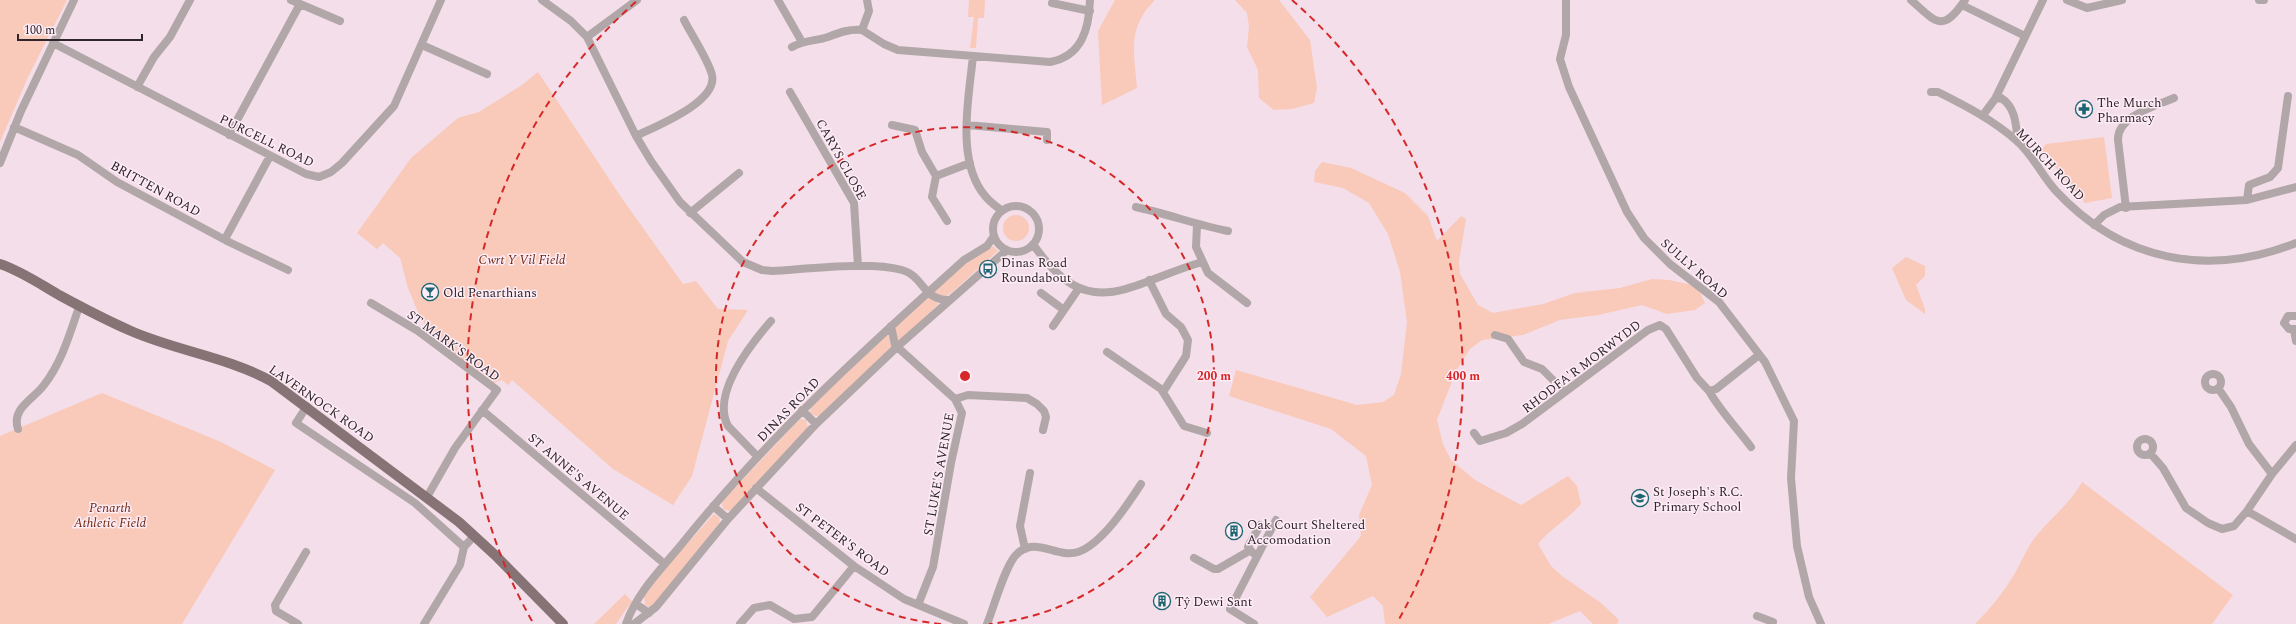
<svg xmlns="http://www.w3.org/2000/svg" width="2296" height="624" font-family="Spectral,serif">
  <rect width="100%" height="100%" fill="#f4dee9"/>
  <path fill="#f9c9ba" d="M0,0H67L28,77L0,142Z
    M969,0H985L984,18H978L976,48H970L974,17H968Z
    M1115,0H1155C1127,28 1134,51 1137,88L1102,105L1098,31Z
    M1235,0H1279L1310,40L1317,88L1314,103L1292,109L1274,110L1259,98L1258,70L1247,47L1249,26L1247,13Z
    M538,72L621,197L683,284L696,281L718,309L748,310L728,341L692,476L673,505L613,469L512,380L508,385L502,380L493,383L435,340L420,317L408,288L400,258L383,243L377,249L357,233L411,158L458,118L479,112L522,85Z
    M2104,137L2112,198L2085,203L2041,150L2046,144Z
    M1322,162L1351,168L1405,193L1428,216L1437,241L1461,216L1466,219L1459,261L1460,274L1478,305L1493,313L1543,304L1575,293L1620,288L1652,279L1669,280L1697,286L1705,303L1695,310L1667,314L1642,305L1598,315L1560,320L1523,335L1482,340L1470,349L1456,371L1437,420L1443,444L1451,460L1475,480L1521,505L1568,476L1577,486L1581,504C1568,519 1550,529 1538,544L1551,566L1562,576L1601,603L1619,620L1617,624H1593L1580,611L1548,624H1385L1383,606L1373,596L1327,617L1310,597L1361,536L1359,515L1372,485L1366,456L1331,429L1229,396L1236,370L1357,405L1383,402L1394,395L1401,374L1407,322L1400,272L1388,234L1369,203L1343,188L1314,182L1315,171Z
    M1003 228a13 13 0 1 1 26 0a13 13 0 1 1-26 0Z
    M993,246L998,251L951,293L946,296L932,294L958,269Z
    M1906,257L1925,266V276L1916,285L1925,309V314L1906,300L1892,268Z
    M928,297L939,304L898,342L893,335L896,326Z
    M888,334L892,347L821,415L816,416L810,413L811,407Z
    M102,393L221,442L275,470L182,624H0V436Z
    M800,419L806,420L808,428L732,510L729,511L723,509L722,504L724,499Z
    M2082,482L2233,595L2212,624H1975C1990,609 2004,592 2015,573C2020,564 2025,553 2031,543C2046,521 2069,506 2082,482Z
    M714,514L720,518L719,524L654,604L650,607L645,605L644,596L670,563Z
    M625,594L632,601L616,624H594Z"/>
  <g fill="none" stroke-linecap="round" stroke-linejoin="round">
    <path stroke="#b2a7a8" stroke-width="8" d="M291,0L340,21
      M542,0L571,21L587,37L636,136L651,161L680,202L743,262L762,270L772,271C807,269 868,261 902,270C924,276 922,300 949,300
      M778,0L802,42
      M1566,0V35L1560,59L1569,87L1627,212L1644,238L1670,264L1719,302L1765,362L1794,421L1791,478L1797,546L1809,597L1821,624
      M1911,0C1936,22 1942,34 1965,0
      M2067,0L2087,8L2122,0
      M2259,0H2264
      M1052,3L1090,11
      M1962,5L2025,36
      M862,30L884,44L898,50L1050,62C1082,56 1089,29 1090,0
      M587,37L637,0
      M53,43L306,174L319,177L331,172L342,163L394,106L441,0
      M422,45L487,74
      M792,47C804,40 816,41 828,37C841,32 849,29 862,30L869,11L867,0
      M973,56C969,97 955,162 986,197C990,202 996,206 1002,211
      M137,87L154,57L170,37L190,0
      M790,92L854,203L858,266
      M1931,92H1938C1966,106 1993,120 2017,141C2033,155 2042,176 2056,191C2121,261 2208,278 2296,243
      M1995,99L2043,0
      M1983,115L1995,99L2001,98C2016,107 2016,126 2018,142
      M892,125L915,130L922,152L936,176
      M967,125L1047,132V140
      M14,127L78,155L117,182L229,242L288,270
      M229,135L300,4
      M636,136C656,126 718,102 712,75C709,61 691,34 684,20
      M0,163L21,111L74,0
      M2247,200L2249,185L2270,177L2278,168L2288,96
      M993 229a23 23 0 1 1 46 0a23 23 0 1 1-46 0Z
      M1136,207C1168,214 1197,225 1228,231
      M2126,208L2118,140C2117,116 2156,106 2174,98
      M690,213L739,173
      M947,221L932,197L936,176L970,163
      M1197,225L1196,247L1208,273L1247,303
      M2094,225L2104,215L2120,207L2247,200L2296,187
      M225,239L270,156
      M1033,244C1089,326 1127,284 1202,262
      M1149,280L1166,314L1181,327L1188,340L1186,356L1163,392
      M1041,293L1064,310
      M371,303L418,331L497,390L455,448L427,497
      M2296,316H2288L2284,323L2289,329H2296
      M891,326L895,345L955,399L962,413L951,463L933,567L918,605
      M1053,326L1079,288
      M2294,330L2296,341
      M1495,335L1508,339L1524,362L1542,369L1565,392
      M1107,352L1161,389L1184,426L1207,433
      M2205 382a8 8 0 1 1 16 0a8 8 0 1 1-16 0Z
      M2218,388L2231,407L2249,444L2272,474
      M1709,391C1721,412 1737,428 1751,447
      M955,399L968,395L1027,398L1037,404L1044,411L1046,417L1043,430
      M307,406L296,423L415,503L464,547
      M482,410L660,560
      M802,410L816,424
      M18,429C11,408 34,399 44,385C62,362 70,333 79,307
      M1474,433L1480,441L1506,433L1522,424L1648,330L1660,325L1666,329L1697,378L1709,391L1716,389L1759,355
      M2137 447a8 8 0 1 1 16 0a8 8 0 1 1-16 0Z
      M2150,453L2163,468L2186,508L2208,523L2222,529L2234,526L2247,511L2272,474L2296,445
      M758,457L728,426C711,394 751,344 771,321
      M756,488L854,566L904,599L964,624
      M713,506L728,519
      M2247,511L2296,539
      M1025,549L1020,526L1030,473
      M1253,553L1248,547L1260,525
      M1194,558L1214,569H1218L1249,551
      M636,604L649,613
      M1757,616L1773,622
      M298,624L276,611L275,605L306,552
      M424,624L460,565L464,547L474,536
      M626,624C636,594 661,569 681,545C765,440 864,350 964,260L987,246L994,236
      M634,624L656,607L728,519L816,424L898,346L1007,250
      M740,624L754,608L770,605L794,619L812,617L854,566
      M987,624C994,607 1004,569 1015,556C1034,534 1056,559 1078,552C1102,544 1128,504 1141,484
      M1254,624L1230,609L1276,520"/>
    <path stroke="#867375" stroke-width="10" d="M0,264C21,271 40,284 59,295C83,308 106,320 131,331C177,351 227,357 271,381L459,522L495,555L563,624"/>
  </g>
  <g fill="none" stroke="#d62828" stroke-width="2" stroke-dasharray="7 5">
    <path d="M941 624A249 249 0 1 1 989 624"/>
    <path d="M532 621A498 498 0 0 1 638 0M1292 0A498 498 0 0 1 1398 621"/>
  </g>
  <defs>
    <g id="pharmacy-ring" transform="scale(0.9)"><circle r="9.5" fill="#feecf6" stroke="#1b6671" stroke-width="1.5"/><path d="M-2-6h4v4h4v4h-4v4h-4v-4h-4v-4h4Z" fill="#1b6671"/></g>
    <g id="bus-ring" transform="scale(0.9)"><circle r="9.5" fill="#feecf6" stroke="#1b6671" stroke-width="1.5"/><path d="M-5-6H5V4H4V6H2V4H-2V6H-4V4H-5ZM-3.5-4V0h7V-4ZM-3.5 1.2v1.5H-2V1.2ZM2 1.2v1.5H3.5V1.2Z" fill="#1b6671"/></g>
    <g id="bar-ring" transform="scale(0.9)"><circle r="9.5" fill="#feecf6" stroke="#1b6671" stroke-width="1.5"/><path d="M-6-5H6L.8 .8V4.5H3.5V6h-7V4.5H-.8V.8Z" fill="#1b6671"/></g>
    <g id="school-ring" transform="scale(0.9)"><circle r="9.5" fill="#feecf6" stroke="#1b6671" stroke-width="1.5"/><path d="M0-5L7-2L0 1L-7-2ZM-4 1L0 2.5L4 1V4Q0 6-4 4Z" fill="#1b6671"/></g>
    <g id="building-ring" transform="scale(0.9)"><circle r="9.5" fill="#feecf6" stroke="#1b6671" stroke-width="1.5"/><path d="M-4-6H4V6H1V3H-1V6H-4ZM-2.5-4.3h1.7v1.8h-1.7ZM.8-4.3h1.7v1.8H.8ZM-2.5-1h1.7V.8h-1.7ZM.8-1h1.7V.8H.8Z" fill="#1b6671"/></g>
  </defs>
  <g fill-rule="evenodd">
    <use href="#pharmacy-ring" x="2084" y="109"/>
    <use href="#bus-ring" x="988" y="269"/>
    <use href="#bar-ring" x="430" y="292"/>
    <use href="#school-ring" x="1640" y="498"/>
    <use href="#building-ring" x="1234" y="531"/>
    <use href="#building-ring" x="1162" y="601"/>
  </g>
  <g text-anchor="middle" stroke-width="3" stroke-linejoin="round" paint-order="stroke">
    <g font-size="13" fill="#2e262a" stroke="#feecf6" text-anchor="start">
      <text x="2097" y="107">The Murch<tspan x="2097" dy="15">Pharmacy</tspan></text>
      <text x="1001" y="267">Dinas Road<tspan x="1001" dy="15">Roundabout</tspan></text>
      <text x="443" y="297">Old Penarthians</text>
      <text x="1653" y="496">St Joseph's R.C.<tspan x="1653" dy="15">Primary School</tspan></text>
      <text x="1247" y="529">Oak Court Sheltered<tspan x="1247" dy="15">Accomodation</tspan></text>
      <text x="1175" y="606">Tŷ Dewi Sant</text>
    </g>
    <g font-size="13" fill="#2e262a" stroke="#feecf6">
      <text transform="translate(267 140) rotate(26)" y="5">PURCELL ROAD</text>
      <text transform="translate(842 159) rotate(61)" y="5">CARYS CLOSE</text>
      <text transform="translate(2051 164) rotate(47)" y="5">MURCH ROAD</text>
      <text transform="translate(156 188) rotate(29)" y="5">BRITTEN ROAD</text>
      <text transform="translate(1695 268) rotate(41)" y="5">SULLY ROAD</text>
      <text transform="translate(454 345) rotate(36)" y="5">ST MARK'S ROAD</text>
      <text transform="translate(1581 366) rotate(-37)" y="5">RHODFA'R MORWYDD</text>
      <text transform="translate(322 403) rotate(35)" y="5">LAVERNOCK ROAD</text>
      <text transform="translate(788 409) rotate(-46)" y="5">DINAS ROAD</text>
      <text transform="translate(938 474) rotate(-80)" y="5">ST LUKE'S AVENUE</text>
      <text transform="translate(579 476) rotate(40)" y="5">ST ANNE'S AVENUE</text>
      <text transform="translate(843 539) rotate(37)" y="5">ST PETER'S ROAD</text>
    </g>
    <g font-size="13" font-style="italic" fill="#6f270e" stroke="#feecf6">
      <text x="522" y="264">Cwrt Y Vil Field</text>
      <text x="110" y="512">Penarth<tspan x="110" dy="15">Athletic Field</tspan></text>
    </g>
  </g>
  <circle cx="965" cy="376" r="6" fill="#d62828" stroke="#feecf6" stroke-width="2"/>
  <g font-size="12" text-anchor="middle" font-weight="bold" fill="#d62828" stroke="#feecf6" stroke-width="3" stroke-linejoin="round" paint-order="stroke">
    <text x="1214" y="380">200 m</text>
    <text x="1463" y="380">400 m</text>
  </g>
  <path d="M18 34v6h124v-6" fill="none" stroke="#2e262a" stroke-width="2"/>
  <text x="24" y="34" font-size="12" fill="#2e262a" stroke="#feecf6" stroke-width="3" paint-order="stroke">100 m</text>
</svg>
